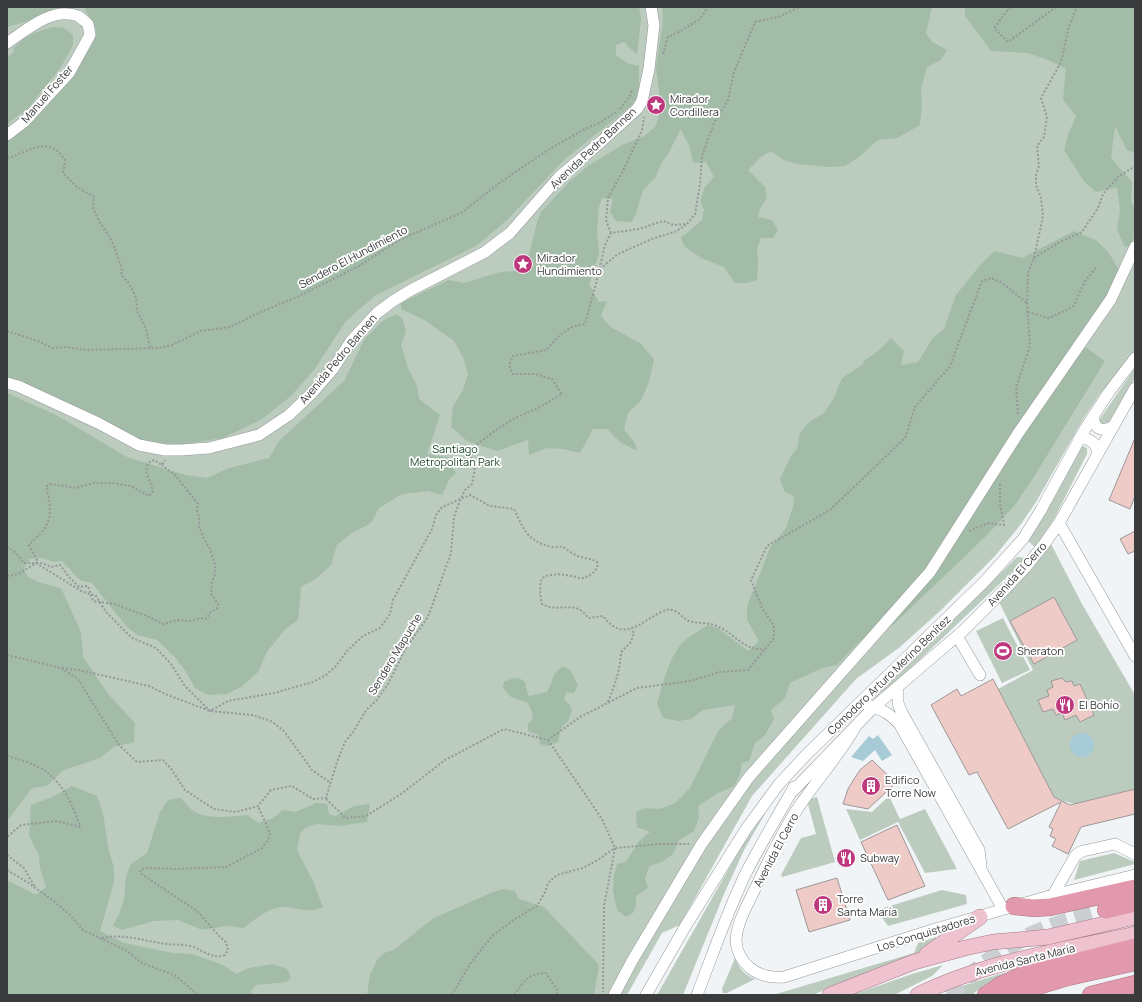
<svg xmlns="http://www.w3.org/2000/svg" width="1142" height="1002" font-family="Manrope,sans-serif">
  <rect width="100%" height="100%" fill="#f0f4f6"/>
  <path fill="#bbccbe" d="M7,7H1135V353L1100,394L1084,418L1036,502L1021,524L995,556L940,611L900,647L856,679L752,796L680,925L662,933L627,995H7Z
    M1135,368V378L1106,427L1097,423Z
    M1083,446L1087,448V454L1054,519L1035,547L1027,540L1077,447Z
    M1050,542L1082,604L1135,695V789L1075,804L1063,801L1054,797L998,689L1033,670L999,602Z
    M1017,557L1027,558L875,702L872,700Z
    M1003,618L1030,670L1002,683L976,631Z
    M889,796L900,819L925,809L957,869L925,873L898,822L860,840L846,809L872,812Z
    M817,797L835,862L782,877L781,875L801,838L816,834L808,804L810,799Z
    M770,805L744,850L724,894L683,995H657L740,849Z
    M1114,853L1135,862V864L1074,880L1080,861Z
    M942,890L966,895L967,904L888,926L877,910Z
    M936,937L937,939L921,953L812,995H773L914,953L918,943Z
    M735,958C740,969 744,975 755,979L727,993H723L722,989Z
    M943,965L932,976L894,995H852L912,974Z
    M1006,972L984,985L972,995H948V992L953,989Z"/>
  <path fill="#a2bca7" d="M7,7H63L28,21L7,27Z
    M84,7H639L641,20L637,55L624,42L616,45V55L627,63L639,66V93L632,105L564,160L507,220L476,246L376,295L346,321L314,370L290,397L262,419L223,438L178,445L142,441L7,378V142L27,126L95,37L96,29Z
    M662,7H932L926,33L932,42L947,50L941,60L927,67L921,89L922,106L920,125L897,138L878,140L859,157L845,166L827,167L797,164L783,160L771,151L761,157L748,170L765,187L767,198L760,209L758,217L772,220L778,230L773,238H761L757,248L758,263L757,280L747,283H735L724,267L701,258L684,246L681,238L702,220L704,210L700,201L705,187L714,177L706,162L693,163L690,148L681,129L668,154L662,162L655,178L643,190L636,213L632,222L616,221L610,212L613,199L602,198L599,207L597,229L599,254L589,284L599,302L607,301L601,316L612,328L640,343L654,359L651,374L647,387L641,400L628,413L624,430L635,443L637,451L620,442L607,429H593L580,453L563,449L547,448L529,455L528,440L497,451L467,441L451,427L453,406L463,390L468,374L463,357L454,341L426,321L401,309V303L449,280L464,283L500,272L518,271L523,269L526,266L528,259L537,222L541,212L553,199L569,182L588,166L622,145L644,136L655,127L658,120L661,106L656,67L663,22Z
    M965,7H1135V153L1127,150L1115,126L1111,158L1132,182L1131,201L1135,209V235L1130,246L1125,247L1117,230L1120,210L1117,187L1096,192L1083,180L1064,150L1068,135L1076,116L1063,100L1066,69L1048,60L1028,53L991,51L965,16Z
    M54,27L64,28L73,35V45L61,67L28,108L7,124V57L14,52V48C27,35 36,31 54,27Z
    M1074,231L1096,240L1109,253L1120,272L1110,307L1085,347L1105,361L1035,475L1015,505L987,535L894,624L860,641L837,665L822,668L790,683L785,698L771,710L774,719L765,735L755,743L749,761L742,763L740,774L734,786L718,793L698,806L699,817L694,831L679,840L673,854L662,862L655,864L649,867L645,879L648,888L636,896V905L633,913L626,917L617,910L613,891L614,875L617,864L626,862L639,841L650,832L637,827L636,812L645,808L660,809L675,803L690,788L718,731L732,718L735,705L703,710L691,719L679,721L663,718L657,704C663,684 668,659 682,643C688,636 700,631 708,625L718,628L748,651L759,641L747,620V606L770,548L786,528L793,507L794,496L785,492L780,479L792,454L797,449L800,433L808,423L824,413L833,400L842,378L862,365L864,361L878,351L891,338L904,351L901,365L918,362L932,339L944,329L956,295L981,264L995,251L1022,258Z
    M396,314L402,318L406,331L401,345L408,368L417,386L419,399L440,415L427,454L446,457L456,473L450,478L442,495L428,491L402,494L379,508L371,523L352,533L337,545L331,565L317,578L301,587L298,620L285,629L267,652L258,672L241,687L227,694L209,695L195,688L185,670L174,656L157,640L137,635L126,626L92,583L80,580L62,561L54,562L43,558L30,559L24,568L27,576L41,583L61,588L81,632L83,657L109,695L135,723L134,742L114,747L100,758L62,771L47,786L32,788L7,821V393L56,415L127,457L186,475L207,478L229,468L269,458L279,441L344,381L365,338L384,320Z
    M563,666L570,670L578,685L574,693L567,692L564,699L569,704L572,710L568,721L561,728L558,742L547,746L540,744L538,735L528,731V724C536,717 532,712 528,703L511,697L503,688L504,682L511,679L519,678L525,682L526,688L529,696L547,692L551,684L554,674Z
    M72,786L97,796L103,813L109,852L114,867V882L100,931L124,943L173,953L192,954L223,965L236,974L249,968L273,964L287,969L291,977L287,982L256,985L250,992L254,995H7V880L36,895L46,887L40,868L39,855L29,836L31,805L52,797Z
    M181,798C185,803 190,809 195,812C209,820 232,816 248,815L258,823L273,818L283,810L295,812L316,803L327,804L329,814L335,816L354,806L370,804L367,822L338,826L317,824L305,828L300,834L297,850L313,881L323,907C310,914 299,908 286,907C270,906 255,919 244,928L227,926L202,930L178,920L154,921L122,930L113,926L119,914L124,900L126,877L131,864L147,853L160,812L168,800Z
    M504,889L515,891L519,899L544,907L599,965L594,995H367L370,975L377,960L384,953L394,950L432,919L493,892Z"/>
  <path fill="#a7cbd6" d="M1070 745a12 12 0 1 1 24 0a12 12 0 1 1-24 0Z
    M878,735L892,755L882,761L875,750L863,761L851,757L869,736L873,739Z"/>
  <path fill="#eecbc6" stroke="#9c9898" d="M1135,438V496L1130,509L1109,500Z
    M1135,531V551L1128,554L1120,539Z
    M1054,597L1077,640L1034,664L1010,621Z
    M1062,678L1066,682L1072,681L1074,686L1080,684L1094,715L1080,722L1076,715L1065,720L1062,713L1056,715L1053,709L1043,712L1038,700L1049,696L1047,690L1053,687L1051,681Z
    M993,679L1054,797L1070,805L1135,789V814L1081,827L1068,854L1052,846L1056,839L1050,836L1053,829L1049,827L1061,802L1008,829L977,772L969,775L931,705L957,689L961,696Z
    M872,760L896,783L868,809L843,804L848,789L854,779L860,770Z
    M897,825L925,886L888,900L861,842Z
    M837,878L850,920L809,932L796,890Z"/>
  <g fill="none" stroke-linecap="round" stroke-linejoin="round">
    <path stroke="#cccfd1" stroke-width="17" stroke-dasharray="17 8" stroke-linecap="butt" d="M948,995C963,982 978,968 995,956C1028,931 1067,921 1106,910"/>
    <g stroke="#95989a" stroke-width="12">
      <path id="minor" d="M7,43C26,30 53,6 78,16C82,18 85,22 88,24L90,35L69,73L24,122L7,135
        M7,383L18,386L98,423L139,445L165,450H181L209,448L259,435L289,415L313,392L333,369L351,341L377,313L393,301L411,290L485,252L510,233L559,177L603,140L637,109L642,101L649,69L654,25L651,7
        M1094,415C1092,429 1104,434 1114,425
        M1079,439C1090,437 1098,444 1097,454
        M1059,523L1135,656
        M957,636L980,675
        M898,687V703L901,711L979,850L981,865
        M868,706C882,709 891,714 900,725L1003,909
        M856,726C840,754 818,779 800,805C782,832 768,861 754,891C747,906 736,924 736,942C737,952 742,961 750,968C760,976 771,978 784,977L932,930L1053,895L1135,875
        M791,793L874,707L963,631L1002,592L1025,568L1045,543L1059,523L1135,388
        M1053,895L1074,858L1077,854L1083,851L1115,844L1135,854
        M614,995L632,961L701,845L749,777L930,572L1019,432L1111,299L1135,247
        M646,995L685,927L746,829L779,784L807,754L984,582L1023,539L1041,510L1085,429L1109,392L1135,358
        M697,995C713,954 727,912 746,873C761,843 778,816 794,787"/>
    </g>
    <g stroke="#a77885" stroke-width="16">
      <path id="major" d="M927,954L980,917
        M830,995L914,962L965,948L993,942L1048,937L1135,917
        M918,995C984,962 1063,950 1135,934"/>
    </g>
    <g stroke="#a77885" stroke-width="18">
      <path id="highway" d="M1014,906L1034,908L1050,907L1135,888
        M1106,910L1135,903
        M1011,994L1068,977L1135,962
        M986,995L1001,985L1023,975L1135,947
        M1091,995L1135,984"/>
    </g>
    <path stroke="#959799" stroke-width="2" stroke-dasharray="2 2" stroke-linecap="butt" d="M1010,7L994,28L1008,42L1056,7
      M663,54L668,37L679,32L700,19L708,7
      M620,109L630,96L632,90
      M7,158C30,152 48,134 65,160L63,173L77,187L94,197L93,208L99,221L112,241L115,249L122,269L121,275C128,281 134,291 136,299C137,302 136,306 137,309C138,314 140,317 142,320C146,327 149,341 150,348
      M611,233L606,220L608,198L622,173L642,130L644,117
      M1034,258L1058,243L1082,232L1098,208L1103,194L1118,177L1135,166
      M600,269L618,254L654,238L675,232L686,225
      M1028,312L1049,318L1073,307L1085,281L1096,268
      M7,331L38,341L52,348L66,347L86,350L159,348L172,345L201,331L230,327L263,311L297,297L359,266L399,240L461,213L502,181L548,150L583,130L601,122L616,112
      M1018,414L1016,387L1030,346L1027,303L1028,273L1034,258L1043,216L1041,198L1036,185V175L1039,166L1037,146L1044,137L1047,117L1041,98L1061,62L1069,26L1077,7
      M969,531L988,523L1004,525L1000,504V483
      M7,547L13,550L24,563H42L51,567L60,565L69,577L79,587L88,586L93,601L114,604L147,616L163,624L177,620L189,621L201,618L206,619L211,612L217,609L218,604L211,594L212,582L215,574V564L210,549L203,537L199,526V516L197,511L198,504L176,476L162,465
      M36,563L81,591L96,596L106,612L132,638L156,648L171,664L185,686L210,711L228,701L274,693L313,682L326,675L336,666L347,651L363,636L380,628L390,614L393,600L432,529L436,515L442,507L470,495L490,506L514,509C524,530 528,542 552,547C555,548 559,546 562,547C566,548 572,554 578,556C586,559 592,558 598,563C597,571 591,576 583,578C579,579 575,576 571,576C561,574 551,573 542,578C539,587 540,595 542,604C559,614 575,598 588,618L603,616C623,643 639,623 661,612C666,610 666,609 672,610C679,611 683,619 689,621C699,624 710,622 719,627C736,635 744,651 765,649
      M7,576L18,574L38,562L29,545C34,539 40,535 44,529C53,519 50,499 46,487L50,484L76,488L93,483H113L131,486L149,496L153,491L146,471L148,463L154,460L162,465L165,460
      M7,655L61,668L78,679L119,745L137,762L163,760L172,770L185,790L214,809L236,812L258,806L271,790L292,786L313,799L326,798L337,762L345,742L353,732L367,709L376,701L388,684L406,648L428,617L451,553L454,517L461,498L465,490L472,484L474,474L475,464L471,457L475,446L493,432L513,419L540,407L562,394L552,379L535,374H513L509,365L513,356L546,350L560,335L572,327L585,324L596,283L605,245L611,233L639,229L663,221L674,225L687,224L695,214L700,184L702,156L714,123L728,100L734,72L755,22L778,17L800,7
      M62,668L79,670L149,686L165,694L210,711L252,715L271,721L284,731L312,770L331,783
      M608,702C615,685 620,671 621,652L631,642L634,633L631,629
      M548,740L602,819L615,848L659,844H689
      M7,756C18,759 39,765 48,773C64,786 74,807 80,827L57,821L21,825L7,837
      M326,799L346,818L366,816L401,794L445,760L504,729L548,740L580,717L637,688L690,681L720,672L748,670L774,638V626L762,608L751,580L767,546L830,510L905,438L915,407L950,366L982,281L991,278L1001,282L1027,303
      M7,855L24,868L35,887
      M7,870L27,882L51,899L69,914L83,930L127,951L142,963L176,976L198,995
      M102,938C122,933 145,941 166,944C174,945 182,944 190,946C202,949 212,960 225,955L228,950L226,942L220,937L197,911L140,873L141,869L145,868L175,869L226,867L253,853L262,848L268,840L270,833L258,806
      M452,995L470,964L492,936L515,919L537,906L545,892L548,883L557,875L583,868L596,861L615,848L604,906L603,992
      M514,995C525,981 526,974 546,973L557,990V995"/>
    <use href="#minor" stroke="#fff" stroke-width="11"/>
    <use href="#major" stroke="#eec2ce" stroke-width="15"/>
    <use href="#highway" stroke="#e299ad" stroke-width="17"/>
  </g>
  <defs>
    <g id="sight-disc" transform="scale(1)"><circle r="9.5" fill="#bd387c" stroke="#fff"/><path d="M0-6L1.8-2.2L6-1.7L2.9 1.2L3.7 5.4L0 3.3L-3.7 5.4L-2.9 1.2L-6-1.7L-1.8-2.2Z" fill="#fff"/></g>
    <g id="stadium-disc" transform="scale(1)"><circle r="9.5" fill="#bd387c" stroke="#fff"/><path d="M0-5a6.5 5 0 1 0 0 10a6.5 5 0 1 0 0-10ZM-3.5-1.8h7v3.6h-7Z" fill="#fff"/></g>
    <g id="restaurant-disc" transform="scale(1)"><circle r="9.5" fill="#bd387c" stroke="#fff"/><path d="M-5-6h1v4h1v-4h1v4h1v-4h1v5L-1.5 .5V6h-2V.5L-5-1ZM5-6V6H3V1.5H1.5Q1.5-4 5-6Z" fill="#fff"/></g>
    <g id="building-disc" transform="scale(1)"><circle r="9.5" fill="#bd387c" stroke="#fff"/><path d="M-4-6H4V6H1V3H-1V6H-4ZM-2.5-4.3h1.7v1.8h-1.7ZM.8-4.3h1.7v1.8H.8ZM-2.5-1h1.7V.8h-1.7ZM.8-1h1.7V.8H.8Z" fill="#fff"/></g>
  </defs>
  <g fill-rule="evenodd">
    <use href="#sight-disc" x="656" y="105"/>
    <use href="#sight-disc" x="523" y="264"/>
    <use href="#stadium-disc" x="1003" y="651"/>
    <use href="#restaurant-disc" x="1065" y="705"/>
    <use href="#building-disc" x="871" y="786"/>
    <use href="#restaurant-disc" x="846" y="858"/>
    <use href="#building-disc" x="823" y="905"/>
  </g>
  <g text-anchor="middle" stroke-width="3.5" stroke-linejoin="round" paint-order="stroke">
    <g font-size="11" fill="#3a3b3c" stroke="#fff">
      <text transform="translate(47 94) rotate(-49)" y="4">Manuel Foster</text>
      <text transform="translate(593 148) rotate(-43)" y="4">Avenida Pedro Bannen</text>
      <text transform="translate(353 257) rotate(-28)" y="4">Sendero El Hundimiento</text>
      <text transform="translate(338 359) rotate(-50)" y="4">Avenida Pedro Bannen</text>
      <text transform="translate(1017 574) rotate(-48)" y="4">Avenida El Cerro</text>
      <text transform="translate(395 654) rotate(-59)" y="4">Sendero Mapuche</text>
      <text transform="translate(889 675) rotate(-44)" y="4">Comodoro Arturo Merino Benítez</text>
      <text transform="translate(776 850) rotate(-62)" y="4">Avenida El Cerro</text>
      <text transform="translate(926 933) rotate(-17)" y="4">Los Conquistadores</text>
      <text transform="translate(1025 960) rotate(-14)" y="4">Avenida Santa María</text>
    </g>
    <g font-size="11" fill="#3a3b3c" stroke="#fff" text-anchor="start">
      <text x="670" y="103">Mirador<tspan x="670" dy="13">Cordillera</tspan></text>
      <text x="537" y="262">Mirador<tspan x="537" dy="13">Hundimiento</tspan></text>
      <text x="1017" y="655">Sheraton</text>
      <text x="1079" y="709">El Bohío</text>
      <text x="885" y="784">Edifico<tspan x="885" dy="13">Torre Now</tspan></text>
      <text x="860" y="862">Subway</text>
      <text x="837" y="903">Torre<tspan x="837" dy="13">Santa María</tspan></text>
    </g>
    <g font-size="11" fill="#1e492a" stroke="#fff">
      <text x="455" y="453">Santiago<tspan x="455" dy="13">Metropolitan Park</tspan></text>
    </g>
  </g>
  <rect width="1142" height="1002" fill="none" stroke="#3a3b3c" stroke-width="16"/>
</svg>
